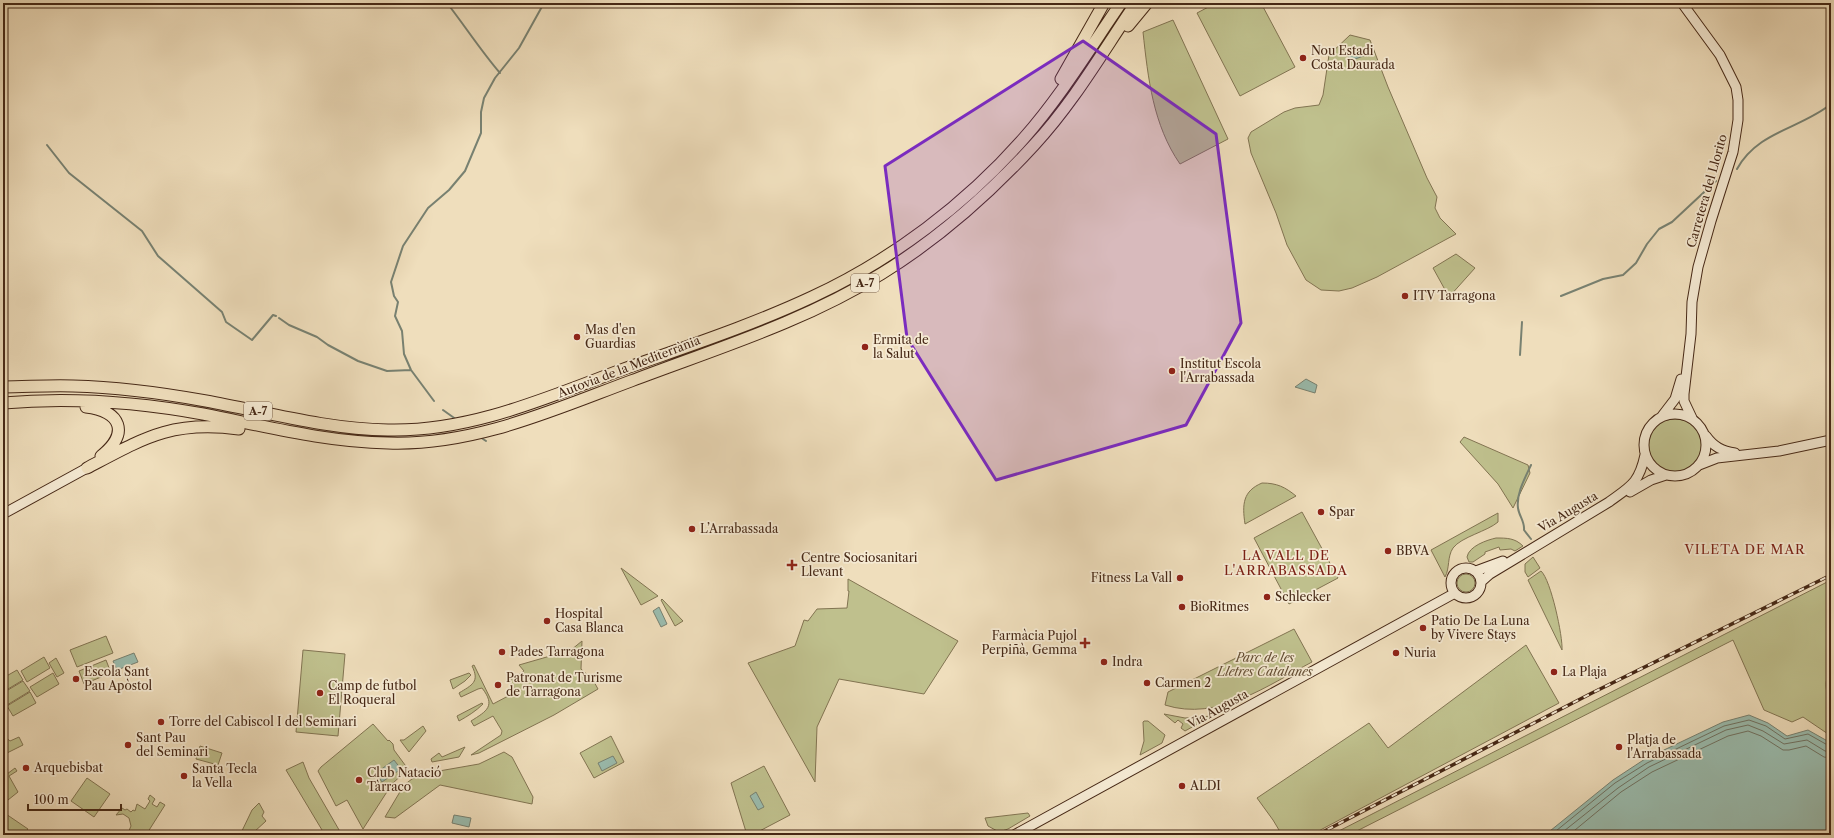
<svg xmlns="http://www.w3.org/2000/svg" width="1834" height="838" font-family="'Libre Caslon Text',serif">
  <rect width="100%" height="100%" fill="#efdebc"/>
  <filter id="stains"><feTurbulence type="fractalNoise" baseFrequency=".005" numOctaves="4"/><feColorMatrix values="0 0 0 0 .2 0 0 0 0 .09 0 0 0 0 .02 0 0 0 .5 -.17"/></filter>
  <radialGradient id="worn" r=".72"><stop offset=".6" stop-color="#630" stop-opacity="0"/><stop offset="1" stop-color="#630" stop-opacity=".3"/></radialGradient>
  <path fill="#bfc08d" stroke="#827452" d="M1216,3H1261L1295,67L1240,96L1197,13Z
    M1173,20L1228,139L1180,164C1153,125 1148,78 1143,32Z
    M1350,35L1370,40L1388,87L1427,178L1437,197L1435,208L1440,218L1456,234L1377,277L1352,288L1339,291L1321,290L1306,280L1287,245L1276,213L1251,153L1248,138L1251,132L1284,112L1295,108L1319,105L1323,95L1329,55Z
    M1456,254L1475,268L1449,297L1433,268Z
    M1648 446a27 27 0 1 1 54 0a27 27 0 1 1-54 0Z
    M1464,437L1528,465L1530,473L1513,508L1498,484L1460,442Z
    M1262,483C1277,483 1285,487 1296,496L1245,524C1242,504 1243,491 1262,483Z
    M1302,512L1338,578L1289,604L1254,538Z
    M1498,513V522C1488,531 1461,537 1453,548C1447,557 1450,568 1445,577L1431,550Z
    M1496,538C1507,538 1515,538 1523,546L1515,551L1511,549L1500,550L1499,547L1485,552V554L1473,562H1469L1467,557C1469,546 1487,540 1496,538Z
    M1533,557L1540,568L1528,577L1525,572V564Z
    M621,568L658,596L641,605Z
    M1541,571C1551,580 1563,637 1562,650L1528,580Z
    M1457 583a9 9 0 1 1 18 0a9 9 0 1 1-18 0Z
    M848,579L958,641L924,694L839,679L817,727L815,782L748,663L795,646L804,620L808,621L817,609L847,608L849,591H848Z
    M1831,580V673C1822,680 1828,693 1828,702L1831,705V736L1803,717L1792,722L1764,710L1733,640L1349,835H1331Z
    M662,599L683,621L675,626L661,600Z
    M1294,629L1312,662C1268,685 1218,722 1165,705L1168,692Z
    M106,636L113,653L77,667L70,650Z
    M582,641L581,669L593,680L598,689L554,715L479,753L471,755L501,735L502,731L493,716L474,726L471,721C487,711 496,706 482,688L478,689L461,697L459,693C472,685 480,682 472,666L474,665L493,704L510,695L508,690L513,686L509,681L524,671L519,665L571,650Z
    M1526,645L1559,703L1311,835H1282L1273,820L1257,798L1369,723L1388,748Z
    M303,650L345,654L338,736L296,732Z
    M44,657L50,668L27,682L21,671Z
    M56,658L64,673L57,677L49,663Z
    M106,660L111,673L84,684L79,671Z
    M17,670L23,680L3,692V678Z
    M53,673L59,684L37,697L30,687Z
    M469,673L471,675L465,681L453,689L450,680Z
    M23,681L30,691L7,705L3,699V693Z
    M30,692L36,703L13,716L7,706Z
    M482,703L483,704C476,711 468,716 459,721L457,716Z
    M1164,714L1185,718L1212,716L1185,731L1181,728L1183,724L1178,720L1175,723Z
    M1144,721H1148L1165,735L1162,743L1140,755L1144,741L1143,722Z
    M373,724L388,741L389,740L393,744L394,750L408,769L392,784L363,829L347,800L336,806L318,771L321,767Z
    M423,726L426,731L409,752L400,740H404Z
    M3,735L10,741L19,737L23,745L3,755Z
    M611,736L624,762L594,778L580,753Z
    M200,746L222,753L218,765L196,759Z
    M465,747L459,757L432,762L431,759L439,753L442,757Z
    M504,752L512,757L533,797L532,804L440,785L395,818L385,817L404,785L412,779L422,774L479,764Z
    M303,762L309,778L342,835H325L286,770Z
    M764,766L790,815L752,835H747L731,783Z
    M15,768L17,771L9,776L18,792L3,804V777Z
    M87,778L110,794L94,817L71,801Z
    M150,795L155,799L152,804L157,807L160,802L165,805L146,835H130L128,833L131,826L129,818L123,814L116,815L122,808L125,810L127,809L131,812L133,810L135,811L137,804L145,809L150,801L148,799Z
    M259,803L264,812L262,816L266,821L254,832L256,835H240L252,810Z
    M3,812L28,829L23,835H4Z
    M1028,813L1030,816L1008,829L999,832L988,826L985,818Z"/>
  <path fill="#9abcae" stroke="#788171" d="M1364,48L1366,55L1350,61L1347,53Z
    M1306,379L1317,385L1315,393L1295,387Z
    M659,607L667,624L661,627L653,611Z
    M134,653L138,662L117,670L113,661Z
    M1749,715L1768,723L1787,736L1808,730L1831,743V835H1545L1613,780L1645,759L1723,722Z
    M613,756L617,763L602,771L598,763Z
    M394,760L401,769L382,782L376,773Z
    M756,792L764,807L758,810L750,796Z
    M454,815L471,818L469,827L452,823Z"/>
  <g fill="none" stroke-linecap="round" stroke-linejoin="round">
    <path stroke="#707262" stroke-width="1" d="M1551,835L1615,783L1647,763L1724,726L1749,720L1766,726L1785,739L1808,734L1831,747
      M1559,835L1618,788L1649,767L1726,730L1748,725L1763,731L1784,744L1807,740L1825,751L1831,752
      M1569,835L1621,792L1652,772L1728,736L1748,731L1761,736L1783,750H1789L1806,746L1824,757L1831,758"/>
    <path stroke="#788171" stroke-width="2" d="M447,3C465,26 481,51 500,73
      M47,145L69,173L142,231L158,256L222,312L226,322L252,340L273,315L276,316
      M1737,169C1758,131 1800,129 1831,104
      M1561,296L1603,279L1623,275L1636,263L1647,244L1659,229L1672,222L1716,181
      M279,318L289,325L317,337L328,345L358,361L387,371L411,370
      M1520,355L1522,322
      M434,401L411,370L404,354L402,331L395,316L398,302L394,296L391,282L403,246L428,208L449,190L465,171L481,133V112L484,98L495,78L519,48L544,3
      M443,410L457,420
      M480,437L486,441
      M1531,465C1525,478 1516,494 1518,508C1519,516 1525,522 1524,530L1531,539"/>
    <g stroke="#462816" stroke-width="11">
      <path id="secondary" d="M1682,3L1720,55L1736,87L1738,100V120L1733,152L1711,221L1698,267L1692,302L1691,334L1684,394V401L1692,418
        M1644 445a31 31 0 1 1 62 0a31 31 0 1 1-62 0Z
        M1662,416L1675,399L1681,379
        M1706,436C1714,447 1722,451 1735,453
        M1699,465L1717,458L1779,451L1831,440
        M1630,492L1651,480L1666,475
        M3,514L87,468
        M1451 583a15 15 0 1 1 30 0a15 15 0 1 1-30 0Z
        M1476,571L1503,561
        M1481,582L1490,574L1609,502C1631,486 1639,483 1645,455
        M1014,835L1455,593"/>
    </g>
    <g stroke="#462816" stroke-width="13">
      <path id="highway" d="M1128,26L1147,3
        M1061,79L1104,3
        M3,387C26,387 50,385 73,386C117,387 162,393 206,401C266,412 326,429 388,430C470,432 546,398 621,370C685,347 750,326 812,297C892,260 966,204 1024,138C1061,96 1090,48 1121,3
        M3,403C70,397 137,402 203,414C265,426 325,442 388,443C474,446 553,410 631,381C715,349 804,322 881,274C938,239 989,194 1034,145C1074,102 1103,51 1136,3
        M86,407C121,411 130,433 101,456
        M87,468C144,438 172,420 239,429"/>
    </g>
    <use href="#secondary" stroke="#f5ead3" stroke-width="9"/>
    <use href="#highway" stroke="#efdebc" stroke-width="11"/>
    <g stroke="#462816" stroke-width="3.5">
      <path id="rail" d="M1317,835L1592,693L1831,575"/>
    </g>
    <use href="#rail" stroke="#f5ead3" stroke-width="2" stroke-dasharray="6" stroke-linecap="butt"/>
  </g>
  <path fill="#7b2cbf" fill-opacity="0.2" stroke="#7b2cbf" stroke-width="3" stroke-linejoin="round" d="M1083,41L1216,134L1241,323L1186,425L996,480L907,338L885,166Z"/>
  <g fill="#8f2418" stroke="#f5ead3" stroke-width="1.5">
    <circle cx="1303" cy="58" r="4"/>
    <circle cx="1405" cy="296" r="4"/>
    <circle cx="577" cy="337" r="4"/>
    <circle cx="865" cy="347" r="4"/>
    <circle cx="1172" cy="371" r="4"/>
    <circle cx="1321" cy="512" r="4"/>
    <circle cx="692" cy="529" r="4"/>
    <circle cx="1388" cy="551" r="4"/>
    <path d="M790 559h4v4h4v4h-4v4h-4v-4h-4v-4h4z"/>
    <circle cx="1180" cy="578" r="4"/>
    <circle cx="1267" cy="597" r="4"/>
    <circle cx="1182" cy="607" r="4"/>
    <circle cx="547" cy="621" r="4"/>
    <circle cx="1423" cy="628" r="4"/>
    <path d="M1083 637h4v4h4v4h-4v4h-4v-4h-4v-4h4z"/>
    <circle cx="502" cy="652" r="4"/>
    <circle cx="1396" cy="653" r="4"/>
    <circle cx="1104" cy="662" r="4"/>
    <circle cx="1554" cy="672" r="4"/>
    <circle cx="76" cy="679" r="4"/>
    <circle cx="1147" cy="683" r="4"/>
    <circle cx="498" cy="685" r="4"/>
    <circle cx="320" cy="693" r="4"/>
    <circle cx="161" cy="722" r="4"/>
    <circle cx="128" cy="745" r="4"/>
    <circle cx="1619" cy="747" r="4"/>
    <circle cx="26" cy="768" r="4"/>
    <circle cx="184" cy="776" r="4"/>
    <circle cx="359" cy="780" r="4"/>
    <circle cx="1182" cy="786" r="4"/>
  </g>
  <g text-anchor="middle" stroke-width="3.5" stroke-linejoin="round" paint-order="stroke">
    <g fill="#f5ead3" stroke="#7a624f" stroke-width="1">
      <rect x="851" y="274" width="28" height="18" rx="3"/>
      <rect x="244" y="402" width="28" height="18" rx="3"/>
    </g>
    <g font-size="11" font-weight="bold" fill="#462816">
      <text x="865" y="287">A-7</text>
      <text x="258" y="415">A-7</text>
    </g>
    <g font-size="12" fill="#462816" stroke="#f5ead3" text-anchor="start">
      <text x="1311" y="55">Nou Estadi<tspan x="1311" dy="14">Costa Daurada</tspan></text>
      <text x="1413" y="300">ITV Tarragona</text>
      <text x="585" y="334">Mas d'en<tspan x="585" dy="14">Guardias</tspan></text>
      <text x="873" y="344">Ermita de<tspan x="873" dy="14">la Salut</tspan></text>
      <text x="1180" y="368">Institut Escola<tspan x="1180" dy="14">l'Arrabassada</tspan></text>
      <text x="1329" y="516">Spar</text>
      <text x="700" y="533">L’Arrabassada</text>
      <text x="1396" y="555">BBVA</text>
      <text x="801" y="562">Centre Sociosanitari<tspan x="801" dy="14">Llevant</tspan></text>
      <text x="1172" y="582" text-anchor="end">Fitness La Vall</text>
      <text x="1275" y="601">Schlecker</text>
      <text x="1190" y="611">BioRitmes</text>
      <text x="555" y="618">Hospital<tspan x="555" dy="14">Casa Blanca</tspan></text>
      <text x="1431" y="625">Patio De La Luna<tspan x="1431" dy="14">by Vivere Stays</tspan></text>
      <text x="1077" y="640" text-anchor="end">Farmàcia Pujol<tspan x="1077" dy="14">Perpiñà, Gemma</tspan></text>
      <text x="510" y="656">Pades Tarragona</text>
      <text x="1404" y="657">Nuria</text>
      <text x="1112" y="666">Indra</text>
      <text x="84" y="676">Escola Sant<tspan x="84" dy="14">Pau Apòstol</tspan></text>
      <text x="1562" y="676">La Plaja</text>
      <text x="506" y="682">Patronat de Turisme<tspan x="506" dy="14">de Tarragona</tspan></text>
      <text x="1155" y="687">Carmen 2</text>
      <text x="328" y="690">Camp de futbol<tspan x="328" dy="14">El Roqueral</tspan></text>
      <text x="169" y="726">Torre del Cabiscol I del Seminari</text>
      <text x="136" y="742">Sant Pau<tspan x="136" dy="14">del Seminari</tspan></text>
      <text x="1627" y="744">Platja de<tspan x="1627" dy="14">l'Arrabassada</tspan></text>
      <text x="34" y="772">Arquebisbat</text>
      <text x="192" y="773">Santa Tecla<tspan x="192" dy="14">la Vella</tspan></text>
      <text x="367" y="777">Club Natació<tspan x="367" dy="14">Tàrraco</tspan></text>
      <text x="1190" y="790">ALDI</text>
    </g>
    <g font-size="12" fill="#462816" stroke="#f5ead3">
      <text transform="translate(1707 191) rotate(-74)" y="4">Carretera del Llorito</text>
      <text transform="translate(629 367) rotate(-21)" y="4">Autovia de la Mediterrània</text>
      <text transform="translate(1568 512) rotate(-31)" y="4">Via Augusta</text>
      <text transform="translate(1218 709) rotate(-29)" y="4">Via Augusta</text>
    </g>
    <g font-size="12" font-style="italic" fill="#644e34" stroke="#f5ead3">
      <text x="1265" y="662">Parc de les<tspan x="1265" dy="14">Lletres Catalanes</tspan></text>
    </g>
    <g font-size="13" letter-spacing="1" fill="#7a1f14" stroke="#f5ead3">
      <text x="1745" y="554">VILETA DE MAR</text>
      <text x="1286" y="560">LA VALL DE<tspan x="1286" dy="15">L'ARRABASSADA</tspan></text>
    </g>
  </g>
  <rect width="1834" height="838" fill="none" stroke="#efdebc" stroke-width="16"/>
  <rect x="4" y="4" width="1826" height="830" fill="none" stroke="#462816" stroke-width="2"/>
  <rect x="8" y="8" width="1818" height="822" fill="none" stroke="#462816"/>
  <path d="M28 804v6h93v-6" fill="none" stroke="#462816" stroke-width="2"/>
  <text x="34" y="804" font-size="12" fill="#462816" stroke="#f5ead3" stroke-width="3" paint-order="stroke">100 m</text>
  <rect width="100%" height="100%" filter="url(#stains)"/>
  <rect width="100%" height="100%" fill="url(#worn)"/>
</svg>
